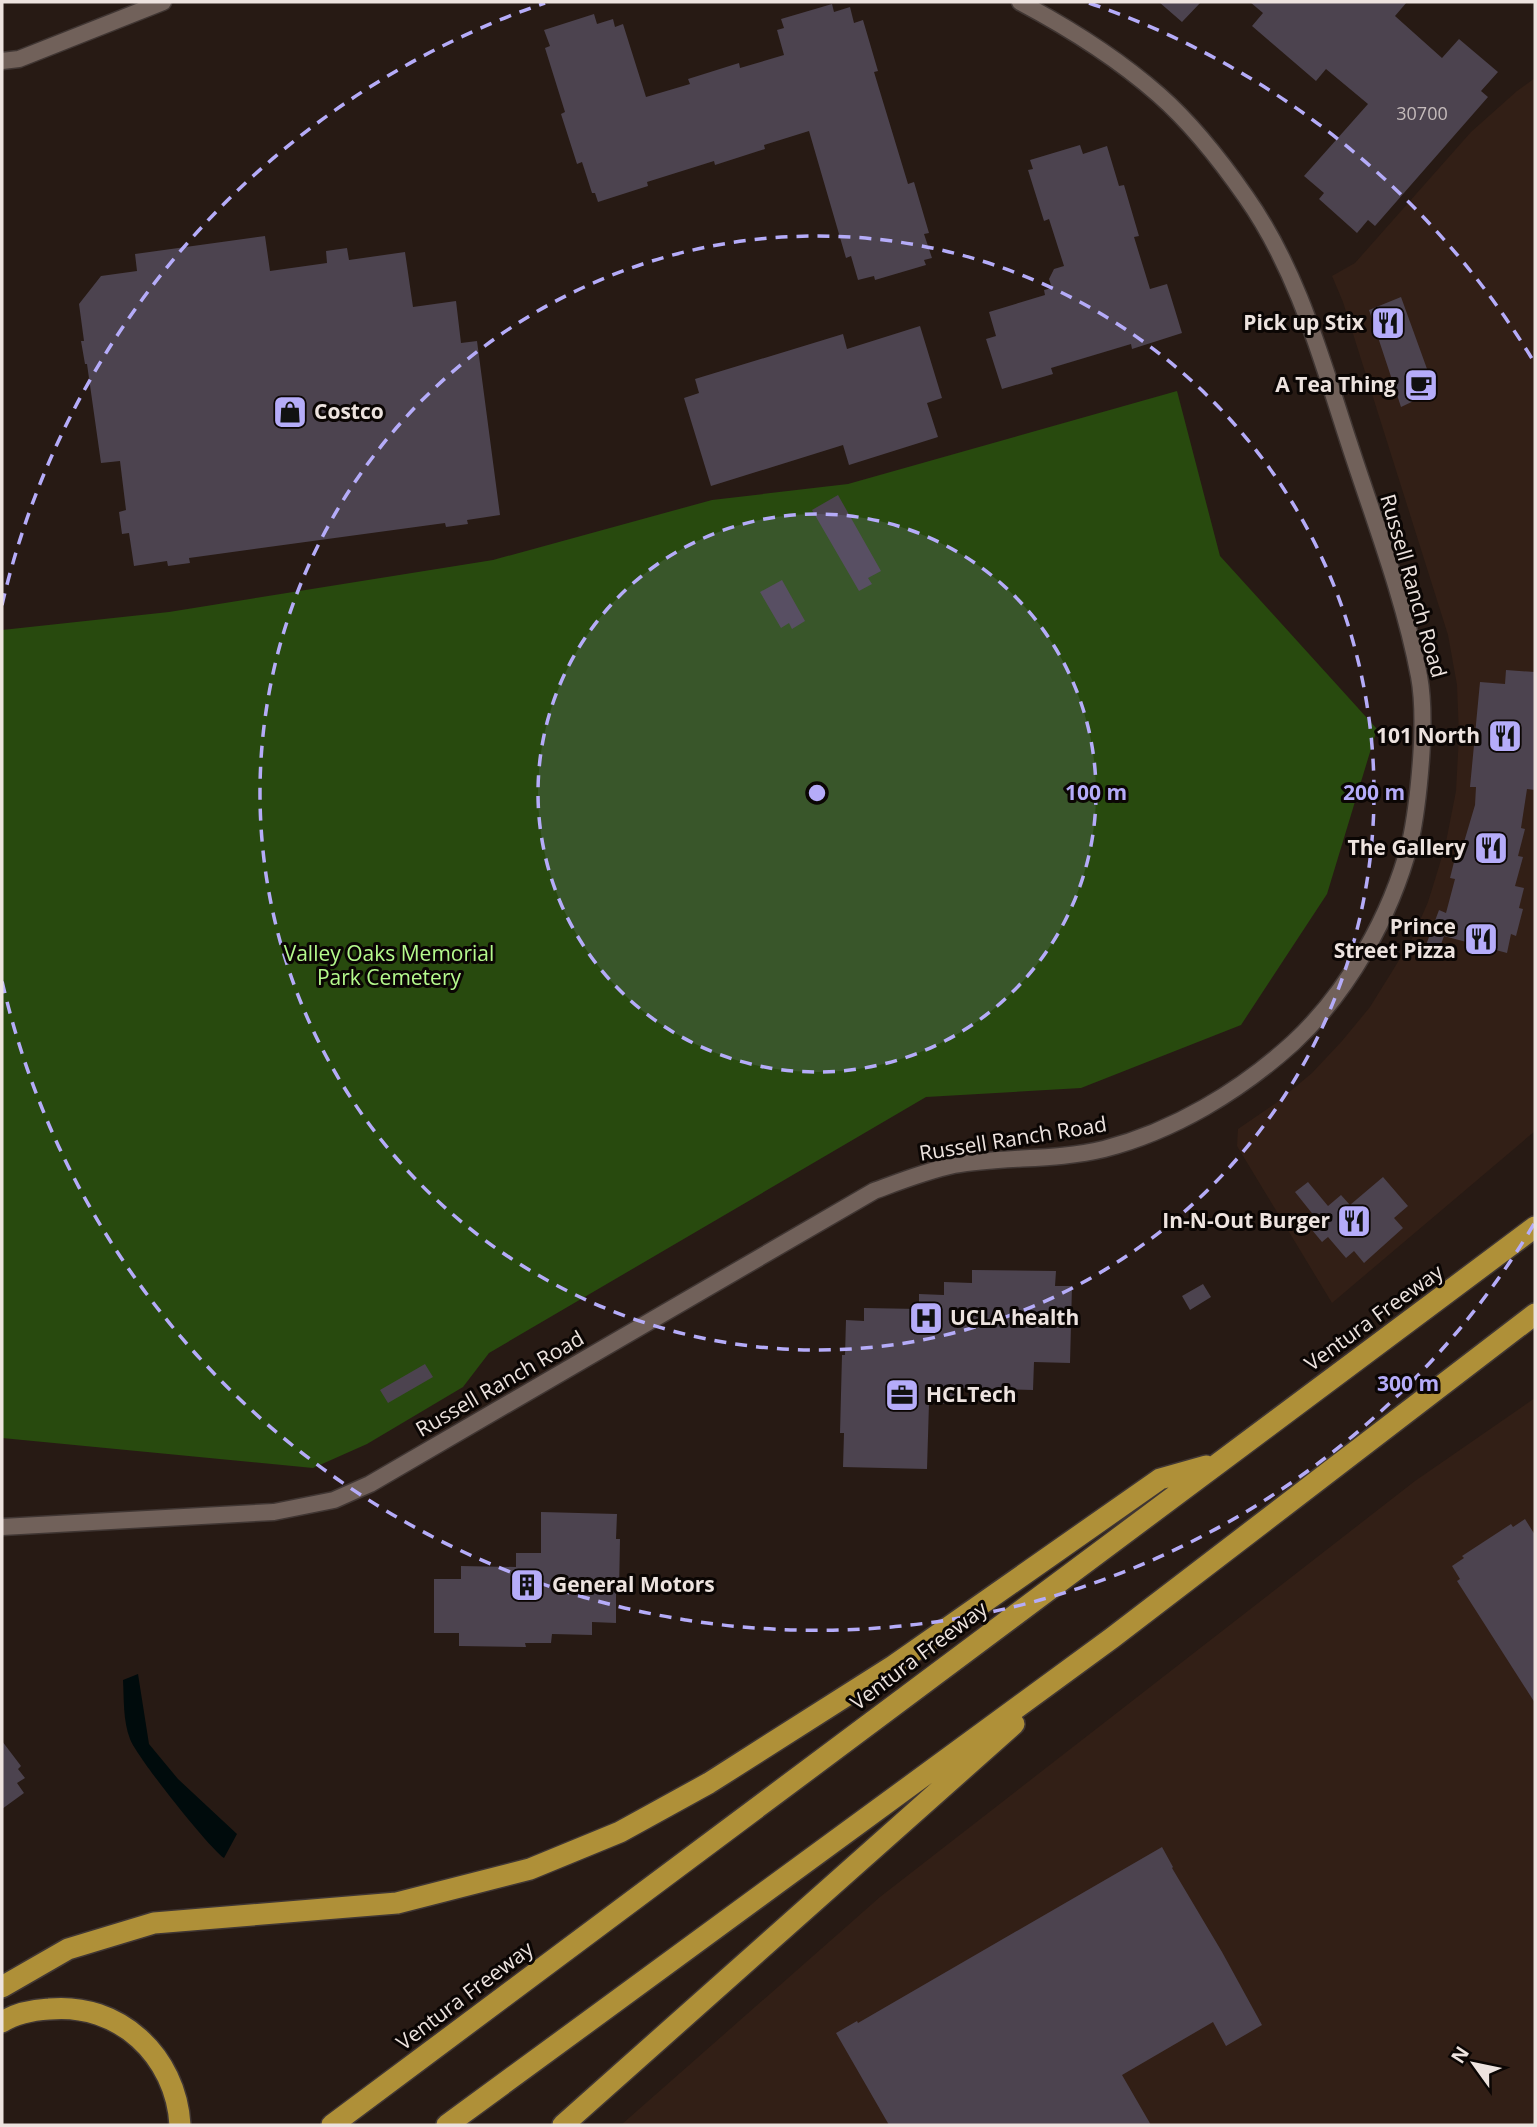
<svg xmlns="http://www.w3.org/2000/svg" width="1537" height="2127" font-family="'Open Sans',sans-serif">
  <rect width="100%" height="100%" fill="#271a14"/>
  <path fill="#321f16" d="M1535,78V1131L1332,1303L1237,1146L1238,1129L1276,1103L1312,1073L1342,1041L1370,1007L1411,941L1428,902L1445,847L1456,791L1459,735L1457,685L1448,635L1343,302L1332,276L1355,263L1471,132L1517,91Z
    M1535,1398V2125H621L880,1897L1415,1481Z"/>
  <path fill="#284a0e" d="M1177,391L1220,556L1377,729L1327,894L1241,1025L1081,1088L926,1097L489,1353L463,1387L367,1444L313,1468L2,1438V630L169,612L493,560L712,500L848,484Z"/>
  <path fill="#000b0c" d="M138,1674L149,1744L178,1779L237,1834L224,1858C209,1848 136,1756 130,1739C123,1721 124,1699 123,1680Z"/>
  <path fill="#4c434f" d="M1159,2H1201L1182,22Z
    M1250,2H1407L1395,16L1442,58L1459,39L1498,72L1481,91L1488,97L1375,226L1368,220L1357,233L1319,199L1324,193L1304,176L1368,104L1326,69L1316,81L1252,26L1263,13Z
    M832,4L834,12L850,7L854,23L863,20L878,71L874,72L908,184L914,182L929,233L924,234L932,258L924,260L926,265L875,280L874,276L858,280L851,256L846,258L809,131L764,145L765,149L715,165L714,161L647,182L648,186L598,202L595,193H592L582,162L577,164L561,114L565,112L545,48L550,46L544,30L594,14L597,24L613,19L615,27L623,24L646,97L690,84L688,79L739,63L740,68L784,55L777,30L784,28L781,19Z
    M1080,145L1083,154L1107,146L1119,186L1124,185L1139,236L1134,237L1150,289L1167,284L1182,333L1132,349L1131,344L1051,368L1053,374L1002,389L986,339L996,336L989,312L1045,295L1044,290L1052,288L1049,279L1054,269L1064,266L1049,219L1044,221L1028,170L1033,169L1030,160Z
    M265,236L270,271L327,263L326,251L347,248L349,260L405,252L413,307L456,301L461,343L477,341L500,515L467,520L468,524L446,527L445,523L189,558L190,563L168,566L167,561L134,566L129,533L122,534L119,512L126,510L120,461L101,463L87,364H85L81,341H84L79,304L101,276L137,271L135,254Z
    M1401,297L1435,391L1401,407L1369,310Z
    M920,326L942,398L927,403L938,437L849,465L843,445L711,486L684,398L699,393L695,379L843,334L847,349Z
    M838,495L881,571L868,578L872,584L859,591L812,510Z
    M782,580L805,621L792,629L789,623L781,628L760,592Z
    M1506,670L1535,672V790L1527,789L1521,828L1525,829L1518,856L1523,857L1515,886L1524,888L1519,908L1523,909L1516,936L1511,934L1507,953L1444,936L1439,950L1426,945L1439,910L1446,913L1455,879L1450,878L1455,858L1459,859L1475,805L1476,787H1470L1480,682L1505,684Z
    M1383,1177L1408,1206L1394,1218L1403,1228L1364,1263L1354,1251L1346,1258L1328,1237L1322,1242L1307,1224L1315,1217L1295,1192L1308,1182L1328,1206L1341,1195L1350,1205Z
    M972,1270L1056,1271L1055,1286H1072L1070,1363L1034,1362L1033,1390L955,1388V1404L929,1403L927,1469L843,1467L844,1433H840L842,1355H845L846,1320L864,1321V1308L919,1309V1294L944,1295V1282L972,1283Z
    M1203,1284L1211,1297L1190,1310L1182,1296Z
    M425,1364L433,1377L388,1403L380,1390Z
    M541,1512L617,1514L616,1539H620L619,1592H616V1623L592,1622V1635L552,1634L551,1643H525L526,1647L459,1646V1633H434V1579H461V1566L516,1567V1553H541Z
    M1525,1519L1535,1535V1703L1457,1581L1460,1579L1452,1566L1464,1558L1462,1556L1511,1524L1513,1527Z
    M2,1741L21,1766L18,1769L25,1778L17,1783L24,1793L2,1809Z
    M1162,1847L1173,1867L1172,1868L1222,1952L1262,2025L1226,2046L1213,2022L1122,2075L1151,2125H889L836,2033L857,2021L858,2023Z"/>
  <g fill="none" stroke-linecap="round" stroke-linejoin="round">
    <g stroke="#403633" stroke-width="19">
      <path id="street" d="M2,61L19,59L163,2
        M2,1527L274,1512L334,1500L370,1484L874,1191C901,1181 926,1171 954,1165C1003,1156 1055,1161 1104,1149C1174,1131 1240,1091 1293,1043C1348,992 1391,916 1410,843C1416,816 1419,787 1421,760C1423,732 1424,703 1419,676C1404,597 1374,520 1349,443C1321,358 1298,271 1246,197C1221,161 1192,124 1159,95C1117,58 1069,28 1020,2"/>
    </g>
    <g stroke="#403633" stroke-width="24">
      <path id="highway" d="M2,1987L68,1949L154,1923L397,1903L530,1869L620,1832L709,1783L893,1666L1160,1479L1206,1466
        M2,2022C16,2013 33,2010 49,2009C119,2002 176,2056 180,2125
        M332,2125L1535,1227
        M447,2125L1112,1638L1535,1314
        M563,2125L1014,1724"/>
    </g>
    <use href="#street" stroke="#71615a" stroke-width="16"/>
    <use href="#highway" stroke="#af9038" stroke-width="21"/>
  </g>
  <circle cx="817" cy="793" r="279" fill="#b5acf9" fill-opacity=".12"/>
  <g fill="none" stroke="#b5acf9" stroke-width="3.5" stroke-dasharray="12 9">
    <circle cx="817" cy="793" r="279"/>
    <circle cx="817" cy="793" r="557"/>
    <path d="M1534 1224A836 836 0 0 1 2 981M2 605A836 836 0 0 1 545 3M1089 3A836 836 0 0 1 1534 362"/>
  </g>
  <defs>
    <g id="restaurant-square" transform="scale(1.75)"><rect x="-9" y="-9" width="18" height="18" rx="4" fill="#b5acf9" stroke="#0b0604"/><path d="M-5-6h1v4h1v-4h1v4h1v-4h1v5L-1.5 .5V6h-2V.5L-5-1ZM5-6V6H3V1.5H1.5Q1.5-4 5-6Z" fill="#111"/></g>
    <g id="cafe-square" transform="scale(1.75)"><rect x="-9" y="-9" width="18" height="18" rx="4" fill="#b5acf9" stroke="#0b0604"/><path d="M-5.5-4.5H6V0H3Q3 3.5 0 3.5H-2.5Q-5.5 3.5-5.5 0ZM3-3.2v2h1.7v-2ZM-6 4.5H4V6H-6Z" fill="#111"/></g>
    <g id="shop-square" transform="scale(1.75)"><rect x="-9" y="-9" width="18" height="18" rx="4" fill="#b5acf9" stroke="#0b0604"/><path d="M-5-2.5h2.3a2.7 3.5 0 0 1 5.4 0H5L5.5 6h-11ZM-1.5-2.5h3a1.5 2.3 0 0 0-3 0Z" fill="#111"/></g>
    <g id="hospital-square" transform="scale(1.75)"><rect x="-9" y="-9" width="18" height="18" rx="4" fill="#b5acf9" stroke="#0b0604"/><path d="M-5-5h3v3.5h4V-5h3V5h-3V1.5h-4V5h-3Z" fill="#111"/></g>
    <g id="office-square" transform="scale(1.75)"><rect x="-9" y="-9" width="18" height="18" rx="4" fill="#b5acf9" stroke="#0b0604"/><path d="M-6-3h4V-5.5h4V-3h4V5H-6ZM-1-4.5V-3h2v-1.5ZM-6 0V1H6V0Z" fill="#111"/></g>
    <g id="building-square" transform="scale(1.75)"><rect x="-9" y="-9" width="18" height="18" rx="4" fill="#b5acf9" stroke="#0b0604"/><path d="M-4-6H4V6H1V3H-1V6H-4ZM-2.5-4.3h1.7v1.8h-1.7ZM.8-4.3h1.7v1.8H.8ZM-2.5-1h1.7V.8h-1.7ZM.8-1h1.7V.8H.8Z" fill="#111"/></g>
  </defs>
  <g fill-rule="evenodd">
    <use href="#restaurant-square" x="1388" y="323"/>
    <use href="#cafe-square" x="1421" y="385"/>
    <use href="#shop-square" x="290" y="412"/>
    <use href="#restaurant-square" x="1505" y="736"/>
    <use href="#restaurant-square" x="1491" y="848"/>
    <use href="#restaurant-square" x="1481" y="939"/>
    <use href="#restaurant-square" x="1354" y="1221"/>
    <use href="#hospital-square" x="926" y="1318"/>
    <use href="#office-square" x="902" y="1395"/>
    <use href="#building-square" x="527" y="1585"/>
  </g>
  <g text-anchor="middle" stroke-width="6" stroke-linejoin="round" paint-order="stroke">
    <g font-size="18" fill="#c5bbbb">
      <text x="1422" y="120">30700</text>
    </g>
    <g font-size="21" font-weight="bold" fill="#ede3df" stroke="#0b0604" text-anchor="end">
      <text x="1364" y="330">Pick up Stix</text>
      <text x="1396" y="392">A Tea Thing</text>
      <text x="314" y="419" text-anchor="start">Costco</text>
      <text x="1480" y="743">101 North</text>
      <text x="1466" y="855">The Gallery</text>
      <text x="1456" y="934">Prince<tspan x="1456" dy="24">Street Pizza</tspan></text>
      <text x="1330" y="1228">In-N-Out Burger</text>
      <text x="950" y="1325" text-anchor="start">UCLA health</text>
      <text x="926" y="1402" text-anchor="start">HCLTech</text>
      <text x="552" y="1592" text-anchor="start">General Motors</text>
    </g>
    <g font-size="21" fill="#ede3df" stroke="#0b0604">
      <text transform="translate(1413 586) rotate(74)" y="7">Russell Ranch Road</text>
      <text transform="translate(1013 1139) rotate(-9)" y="7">Russell Ranch Road</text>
      <text transform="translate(1374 1318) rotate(-36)" y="7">Ventura Freeway</text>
      <text transform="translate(500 1384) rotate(-30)" y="7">Russell Ranch Road</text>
      <text transform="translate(919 1656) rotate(-37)" y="7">Ventura Freeway</text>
      <text transform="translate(465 1996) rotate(-37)" y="7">Ventura Freeway</text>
    </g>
    <g font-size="21" fill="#b5fa8d" stroke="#0b0604">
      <text x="389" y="961">Valley Oaks Memorial<tspan x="389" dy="24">Park Cemetery</tspan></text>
    </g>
  </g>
  <circle cx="817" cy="793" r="10" fill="#b5acf9" stroke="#0b0604" stroke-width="3.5"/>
  <g font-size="21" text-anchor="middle" font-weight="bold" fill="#b5acf9" stroke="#0b0604" stroke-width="6" stroke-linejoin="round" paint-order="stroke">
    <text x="1096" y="800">100 m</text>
    <text x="1374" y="800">200 m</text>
    <text x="1408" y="1391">300 m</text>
  </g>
  <rect width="1537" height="2127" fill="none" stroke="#ede3df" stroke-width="7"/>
  <g transform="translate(1474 2064) rotate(303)" stroke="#0b0604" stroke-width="5" paint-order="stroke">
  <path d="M0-5L12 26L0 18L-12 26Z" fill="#ede3df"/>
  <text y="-10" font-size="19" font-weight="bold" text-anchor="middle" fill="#ede3df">N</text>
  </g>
</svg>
